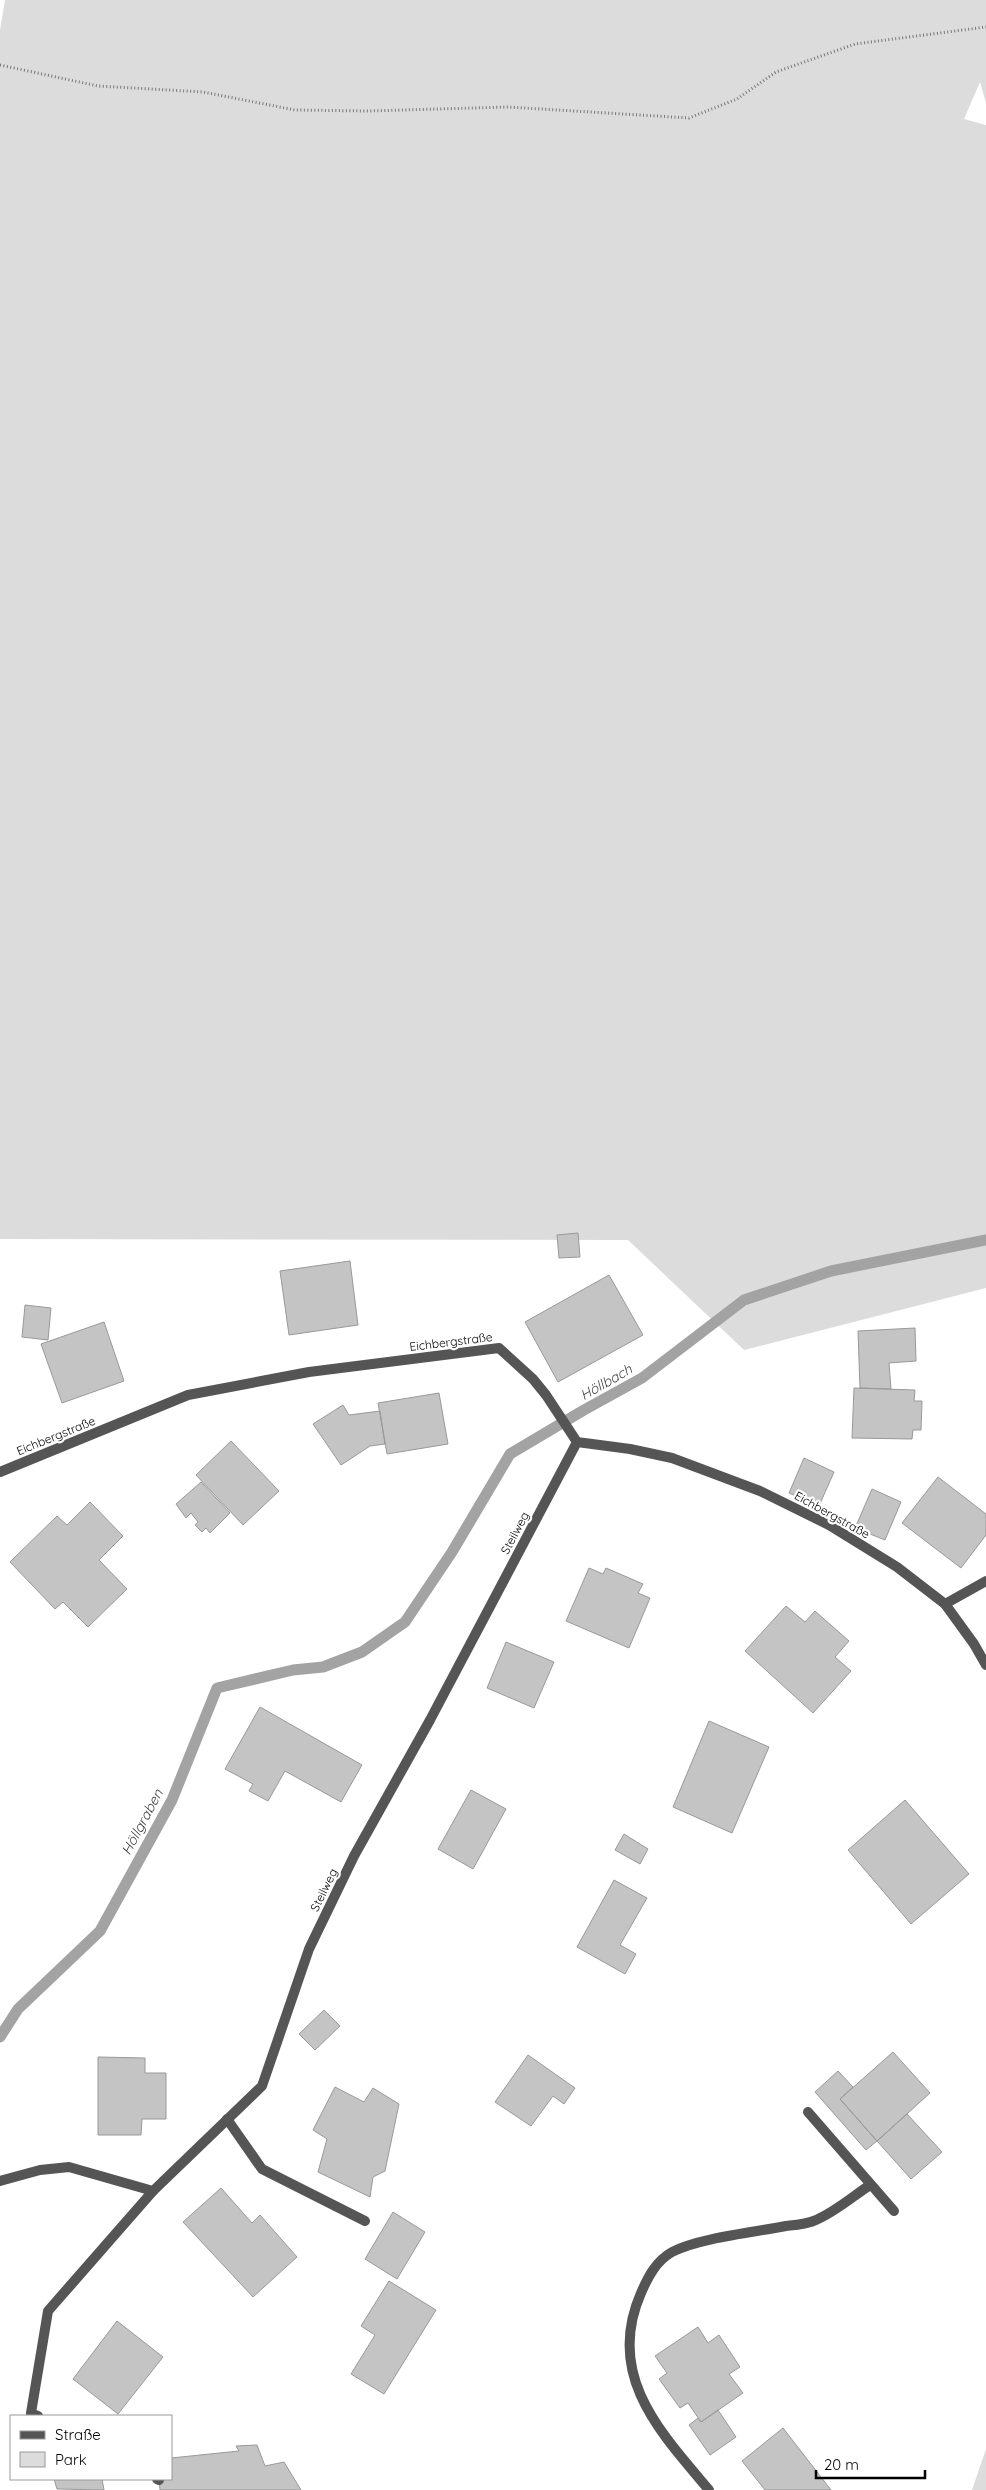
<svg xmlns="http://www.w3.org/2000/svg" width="986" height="2490" font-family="Quicksand,sans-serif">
  <rect width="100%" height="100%" fill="#fff"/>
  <path fill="#dcdcdc" d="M5,0H986V103L980,82L964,119L986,125V1288L744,1350L628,1240L0,1239V30Z
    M986,2449V2490H972Z"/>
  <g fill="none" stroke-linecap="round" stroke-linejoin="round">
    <path stroke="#a3a3a3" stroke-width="11" d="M0,2037L18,2009L100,1931L172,1800L217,1688L293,1670L323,1667L362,1652L405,1622L452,1552L510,1454L584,1410L642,1378L744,1300L831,1271L986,1240"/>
  </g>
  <path fill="#c4c4c4" stroke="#999" d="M578,1233L580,1257L559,1258L557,1235Z
    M350,1261L358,1325L289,1335L280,1271Z
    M609,1275L643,1335L558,1382L525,1322Z
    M25,1305L51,1308L48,1340L22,1337Z
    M104,1322L124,1381L62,1403L41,1344Z
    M915,1328L916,1361L889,1363L891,1389L860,1388L858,1331Z
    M854,1388L915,1390L914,1401H922L921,1430H913L912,1439L852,1438Z
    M439,1393L448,1444L387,1454L378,1403Z
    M343,1405L349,1415L380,1411L385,1444L370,1446L341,1465L313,1424Z
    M231,1441L279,1491L243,1525L196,1475Z
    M804,1458L834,1472L819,1506L789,1493Z
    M938,1477L986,1514V1535L961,1568L902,1523Z
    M201,1482L230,1513L210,1533L206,1528L202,1532L195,1525L198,1522L191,1513L186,1518L176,1504Z
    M872,1489L901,1502L885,1540L855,1528Z
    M90,1502L123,1536L99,1560L127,1589L88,1627L63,1602L55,1609L10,1562L57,1516L67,1525Z
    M589,1568L603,1574L606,1568L643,1584L638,1593L650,1598L629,1648L566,1621Z
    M786,1606L805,1622L815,1611L849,1641L835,1657L851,1671L813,1713L745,1651Z
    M506,1642L554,1662L534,1708L487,1688Z
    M260,1707L362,1765L341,1802L285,1771L268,1801L249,1791L253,1784L225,1769Z
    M709,1721L769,1747L732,1833L673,1807Z
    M471,1790L506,1809L473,1869L438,1849Z
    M905,1800L969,1874L911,1924L848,1850Z
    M624,1834L648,1849L640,1864L615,1850Z
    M614,1880L647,1898L620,1945L636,1954L625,1974L577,1947Z
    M324,2010L340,2026L315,2050L299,2034Z
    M893,2052L930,2093L877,2141L840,2099Z
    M528,2055L575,2088L564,2104L553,2096L531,2126L495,2102Z
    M98,2057L145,2058V2073H166V2119H142L141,2135H98Z
    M838,2071L853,2087L840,2099L877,2141L866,2150L815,2092Z
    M335,2087L364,2102L373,2088L399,2104L385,2171L373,2177L370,2197L318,2172L327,2139L313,2130Z
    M907,2114L942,2152L911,2179L877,2141Z
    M221,2188L252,2223L260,2215L297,2257L253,2297L183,2222Z
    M393,2212L425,2232L397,2279L365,2259Z
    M389,2281L436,2310L384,2394L351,2374L375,2335L361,2326Z
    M117,2321L163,2357L118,2414L73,2379Z
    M698,2327L708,2343L719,2335L740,2367L729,2374L743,2393L701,2422L688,2403L680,2408L659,2379L667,2373L655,2356Z
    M718,2410L736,2437L710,2455L689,2425L698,2418L701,2422Z
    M783,2428L831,2490H765L742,2461Z
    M257,2445L265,2466L284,2462L301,2490H160L159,2479H171V2458L239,2451L236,2446Z
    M54,2479H102L104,2490L57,2489Z"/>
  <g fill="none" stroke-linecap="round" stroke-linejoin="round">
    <path stroke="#777" stroke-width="3" stroke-dasharray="1 2.5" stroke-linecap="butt" d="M0,65L98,86L203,92L295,110L368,111L508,107L689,118L737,99L776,72L855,44L986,27"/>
    <path stroke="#555" stroke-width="10" d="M945,1604L986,1581
      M808,2112L894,2211
      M227,2119L262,2169L365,2221
      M38,2416L31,2413L48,2311L153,2191
      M157,2479L159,2480
      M709,2490C660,2432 605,2375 641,2293C648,2277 656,2261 672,2252C698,2238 756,2232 786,2226C796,2225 808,2224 816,2220C835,2212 852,2197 870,2185"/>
    <path stroke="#555" stroke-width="10" d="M0,1472L188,1395L309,1372L499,1348L533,1379L546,1395L577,1442L630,1449L672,1458L760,1491L829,1525L897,1567L945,1604L974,1644L986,1665
      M0,2181L40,2170L69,2167L153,2191L262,2086L309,1949L354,1856L430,1720L577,1442"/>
  </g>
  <g text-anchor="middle" stroke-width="4.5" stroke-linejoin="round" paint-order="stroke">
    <g font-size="12" fill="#000" stroke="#fff">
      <text transform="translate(451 1342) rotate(-7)" y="4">Eichbergstraße</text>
      <text transform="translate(56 1436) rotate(-22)" y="4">Eichbergstraße</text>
      <text transform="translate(832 1515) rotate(29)" y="4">Eichbergstraße</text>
      <text transform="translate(515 1533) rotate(-62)" y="4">Steilweg</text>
      <text transform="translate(324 1890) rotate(-64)" y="4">Steilweg</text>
    </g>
    <g font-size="14" font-style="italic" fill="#444" stroke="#fff">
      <text transform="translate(606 1382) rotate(-30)" y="5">Höllbach</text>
      <text transform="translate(142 1822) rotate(-62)" y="5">Höllgraben</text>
    </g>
  </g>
  <rect x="10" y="2415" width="162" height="65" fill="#ffffff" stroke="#999999"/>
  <rect x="20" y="2431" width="25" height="8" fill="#555555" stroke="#999999"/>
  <text x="55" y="2440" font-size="15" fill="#000000">Straße</text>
  <rect x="20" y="2452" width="25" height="15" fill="#dcdcdc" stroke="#999999"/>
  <text x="55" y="2465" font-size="15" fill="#000000">Park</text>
  <path d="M816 2470v8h109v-8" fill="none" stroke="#000000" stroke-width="2.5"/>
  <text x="824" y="2470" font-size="15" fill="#000000" stroke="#ffffff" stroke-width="4" paint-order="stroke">20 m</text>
</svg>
